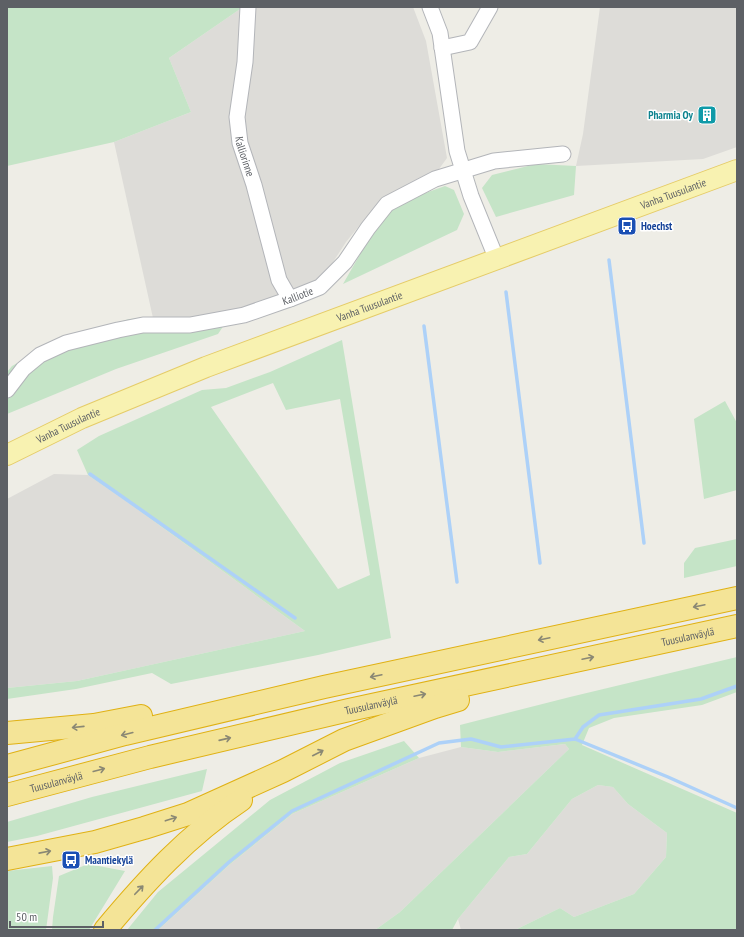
<svg xmlns="http://www.w3.org/2000/svg" width="744" height="937" font-family="'PT Sans Narrow',sans-serif">
  <rect width="100%" height="100%" fill="#eeede6"/>
  <path fill="#dddcd8" d="M243,7H413L426,41L447,158L439,169L400,189L372,210L346,242L324,276L303,289L248,309L193,320L153,318L114,142L191,112L169,58Z
    M600,7H737V147L703,159L576,166L583,134Z
    M54,474L88,475L129,503L305,631L77,681L7,688V499Z
    M565,744L569,749L400,912L375,930H158L229,865L292,814L419,758L461,747L498,752Z
    M598,785L613,787L628,804L667,833L666,857L634,894L574,917L560,908L515,930H461L458,919L509,857L527,854L572,799Z"/>
  <path fill="#c5e4c7" fill-rule="evenodd" d="M7,7H243L169,58L191,112L114,142L7,166Z
    M536,164L576,166L574,195L496,217L482,188L492,175Z
    M445,186L454,190L464,214L457,230L343,284L382,216L403,201Z
    M232,313L218,334L116,369L7,414V372L12,366L54,343L129,319L153,318L193,320Z
    M342,340L391,638L318,655L171,684L152,673L76,689L7,699V688L77,681L305,631L129,503L88,475L77,450L99,436L202,390L226,388L270,372ZM273,383L286,410L340,399L370,575L338,589L211,407Z
    M725,401L737,423V490L704,499L694,419Z
    M737,539V566L684,578V563L695,548Z
    M737,657V692L702,705L614,718L589,728L582,745L737,813V930H515L560,908L574,917L634,894L666,857L667,833L628,804L613,787L598,785L572,799L527,854L509,857L458,919L452,930H375L400,912L569,749L565,744L498,752L461,747L460,725L570,697Z
    M404,741L419,758L292,814L229,865L158,930H127L158,892L270,800L340,763Z
    M207,769L202,791L37,836L7,842V822L92,797Z
    M88,864L125,871L89,930H52L53,917L59,876Z
    M52,866L53,878L46,930H7V871Z"/>
  <g fill="none" stroke-linecap="round" stroke-linejoin="round">
    <path stroke="#add1f8" stroke-width="3.5" d="M609,260L644,543
      M506,292L540,563
      M424,326L457,582
      M90,474L295,618
      M575,739L668,777L737,808
      M155,930L229,862L292,811L439,743L471,739L501,747L575,739L583,727L599,715L701,699L737,686"/>
    <g stroke="#b3b5b9" stroke-width="17">
      <g id="minor">
        <path id="s1" d="M248,7L245,62L237,117L240,143L254,185L279,280L290,299"/>
        <path d="M430,7L440,33L457,151L471,196L497,260"/>
        <path d="M442,48L470,42L490,7"/>
        <path id="s2" d="M7,390L23,369L40,355L66,343L118,330L143,325H190L244,315L290,299L320,287L345,262L368,228L387,204L435,179L494,161L563,154"/>
      </g>
    </g>
    <g stroke="#e5cc68" stroke-width="22">
      <g id="major">
        <path id="s3" d="M7,455L82,418L206,367L737,170"/>
      </g>
    </g>
    <g stroke="#e0b114" stroke-width="24">
      <g id="highway">
        <path d="M7,733L94,725L141,716"/>
        <path d="M7,766L125,734L324,687L737,598"/>
        <path id="s4" d="M7,795L150,757L349,710L737,626"/>
        <path d="M7,859L95,842L144,828L188,814L283,771L344,740L435,707L458,700"/>
        <path d="M105,930C145,882 188,835 241,800"/>
      </g>
    </g>
    <use href="#minor" stroke="#fff" stroke-width="15"/>
    <use href="#major" stroke="#f8f2b1" stroke-width="20"/>
    <use href="#highway" stroke="#f4e497" stroke-width="22"/>
  </g>
  <defs><path id="oneway-shaft" d="M-6 0H5M1.5-3L5.5 0L1.5 3" fill="none" stroke-width="1.6" stroke-linecap="round" stroke-linejoin="round"/></defs>
  <g stroke="#8a8874">
    <use href="#oneway-shaft" transform="translate(699 606) rotate(168)"/>
    <use href="#oneway-shaft" transform="translate(544 639) rotate(168)"/>
    <use href="#oneway-shaft" transform="translate(588 658) rotate(-12)"/>
    <use href="#oneway-shaft" transform="translate(376 676) rotate(168)"/>
    <use href="#oneway-shaft" transform="translate(420 695) rotate(-12)"/>
    <use href="#oneway-shaft" transform="translate(78 727) rotate(174)"/>
    <use href="#oneway-shaft" transform="translate(127 734) rotate(166)"/>
    <use href="#oneway-shaft" transform="translate(225 739) rotate(-13)"/>
    <use href="#oneway-shaft" transform="translate(318 753) rotate(-27)"/>
    <use href="#oneway-shaft" transform="translate(99 770) rotate(-15)"/>
    <use href="#oneway-shaft" transform="translate(171 819) rotate(-18)"/>
    <use href="#oneway-shaft" transform="translate(45 852) rotate(-11)"/>
    <use href="#oneway-shaft" transform="translate(139 890) rotate(-46)"/>
  </g>
  <defs>
    <g id="building-square" transform="scale(1)"><rect x="-9" y="-9" width="18" height="18" rx="4" fill="#0f9aa8" stroke="#fff"/><path d="M-4-6H4V6H1V3H-1V6H-4ZM-2.5-4.3h1.7v1.8h-1.7ZM.8-4.3h1.7v1.8H.8ZM-2.5-1h1.7V.8h-1.7ZM.8-1h1.7V.8H.8Z" fill="#fff"/></g>
    <g id="bus-square" transform="scale(1)"><rect x="-9" y="-9" width="18" height="18" rx="4" fill="#1a4fb4" stroke="#fff"/><path d="M-5-6H5V4H4V6H2V4H-2V6H-4V4H-5ZM-3.5-4V0h7V-4ZM-3.5 1.2v1.5H-2V1.2ZM2 1.2v1.5H3.5V1.2Z" fill="#fff"/></g>
  </defs>
  <g fill-rule="evenodd">
    <use href="#building-square" x="707" y="115"/>
    <use href="#bus-square" x="627" y="226"/>
    <use href="#bus-square" x="71" y="860"/>
  </g>
  <g text-anchor="middle" stroke-width="3" stroke-linejoin="round" paint-order="stroke">
    <g font-size="11" font-weight="bold" fill="#0d838f" stroke="#fff" text-anchor="end">
      <text x="693" y="119">Pharmia Oy</text>
    </g>
    <g font-size="11" fill="#5d6065" stroke="#fff">
      <text dy="4" stroke="none"><textPath href="#s1" startOffset="151">Kalliorinne</textPath></text>
      <text dy="4" stroke="none"><textPath href="#s3" startOffset="716">Vanha Tuusulantie</textPath></text>
      <text dy="4" stroke="none"><textPath href="#s2" startOffset="315">Kalliotie</textPath></text>
      <text dy="4" stroke="none"><textPath href="#s3" startOffset="392">Vanha Tuusulantie</textPath></text>
      <text dy="4" stroke="none"><textPath href="#s3" startOffset="68">Vanha Tuusulantie</textPath></text>
      <text dy="4" stroke="none"><textPath href="#s4" startOffset="699">Tuusulanväylä</textPath></text>
      <text dy="4" stroke="none"><textPath href="#s4" startOffset="375">Tuusulanväylä</textPath></text>
      <text dy="4" stroke="none"><textPath href="#s4" startOffset="51">Tuusulanväylä</textPath></text>
    </g>
    <g font-size="11" font-weight="bold" fill="#164399" stroke="#fff" text-anchor="start">
      <text x="641" y="230">Hoechst</text>
      <text x="85" y="864">Maantiekylä</text>
    </g>
  </g>
  <rect width="744" height="937" fill="none" stroke="#5d6065" stroke-width="16"/>
  <path d="M10 921v6h93v-6" fill="none" stroke="#5d6065" stroke-width="2"/>
  <text x="16" y="921" font-size="12" fill="#5d6065" stroke="#ffffff" stroke-width="3" paint-order="stroke">50 m</text>
</svg>
